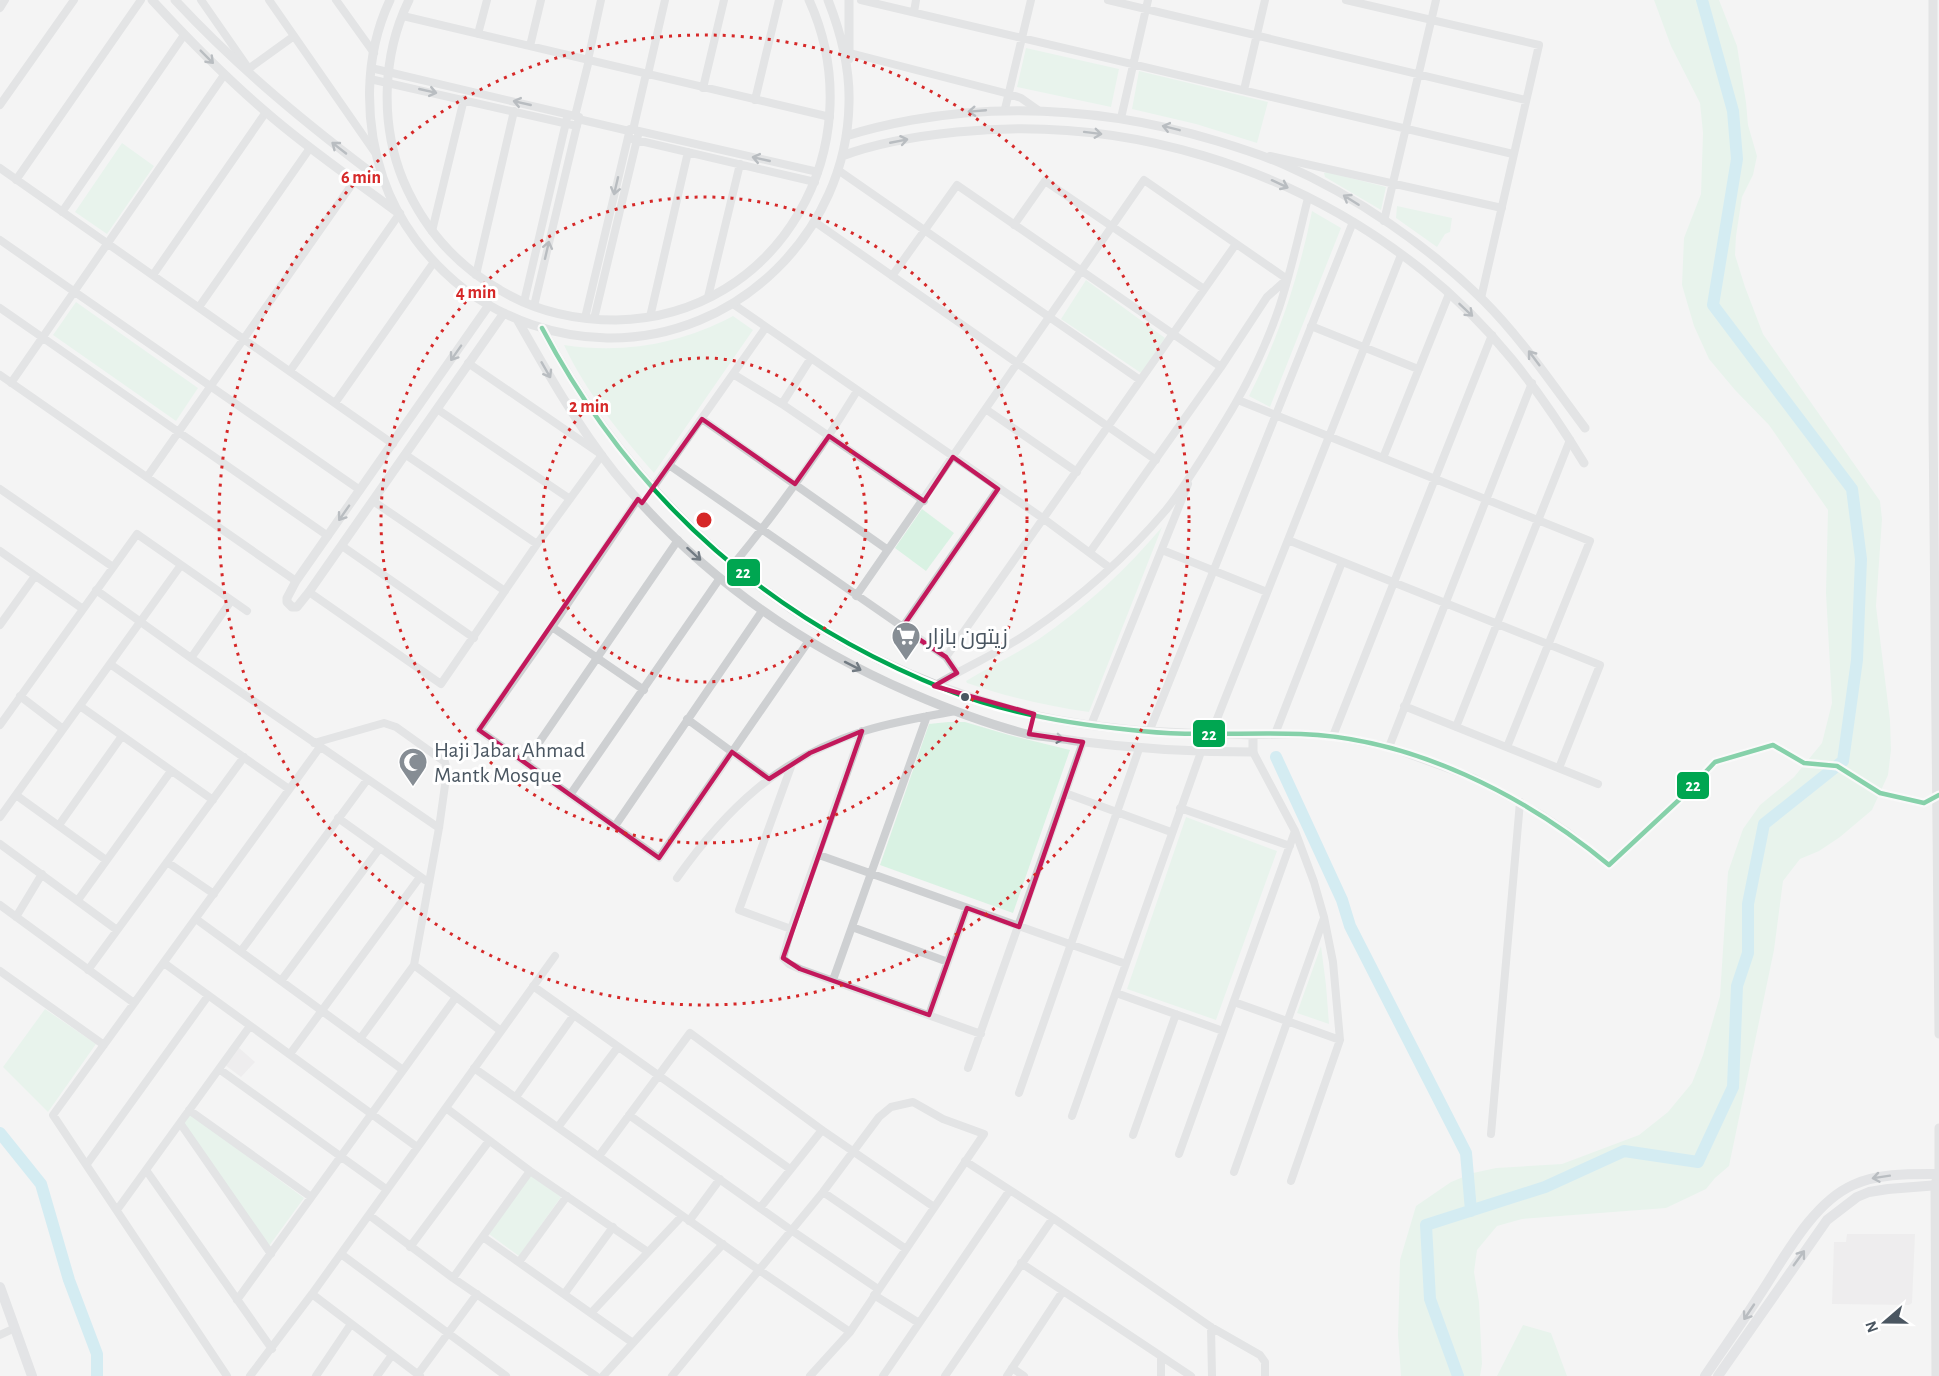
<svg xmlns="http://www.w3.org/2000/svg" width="1939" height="1376" font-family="'Alegreya Sans',Cairo,sans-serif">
  <rect width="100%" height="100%" fill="#f4f4f4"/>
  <path fill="#e6e5e6" d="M238,1047L255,1062L241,1077L225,1065Z
    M1847,1234H1915L1912,1303L1909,1305L1832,1304L1834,1242H1846Z"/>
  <path fill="#d9f2e3" d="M1654,0H1719L1737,46L1746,102L1748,125L1757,156L1753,175L1742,197L1736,236L1735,255L1745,287L1763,334L1880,501L1882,519L1876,606L1890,720L1891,750L1888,775L1872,810L1840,837L1819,851L1800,859L1783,881L1774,950L1729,1166L1715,1178L1706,1189L1666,1208L1522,1219L1497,1226L1477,1250L1474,1272L1479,1302L1482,1364L1480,1376H1401L1398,1335L1400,1260L1416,1206L1451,1182L1473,1173L1496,1168L1562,1164L1639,1135L1668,1112L1692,1083L1703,1055L1720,996L1728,872L1743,829L1760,805L1794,777L1822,743L1832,703L1826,593L1828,510L1769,425L1735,390L1709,359L1694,326L1682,285L1684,238L1701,194L1703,133L1700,103L1671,46Z
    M1026,48L1119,69L1111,107L1017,87Z
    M1139,71L1268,102L1257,143L1196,124L1132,109Z
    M122,143L154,166L107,234L75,212Z
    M1327,172L1386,187L1381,210L1325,177L1324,173Z
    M1397,206L1452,218L1450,232L1445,234L1437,247L1396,218Z
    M1312,211L1341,228L1270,407L1249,396C1279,337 1299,276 1312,211Z
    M1086,280L1165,338L1141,373L1061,319Z
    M76,302L198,388L176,421L53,335Z
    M733,316L753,330L654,473C620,434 586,392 564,345C624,354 680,344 733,316Z
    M922,509L954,533L926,571L895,548Z
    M1162,527L1089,712C1047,706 1007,697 967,683L966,681C990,667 1016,654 1039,639C1085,607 1126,570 1162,527Z
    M948,722H965L1009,735L1070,750L1013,913L880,865L929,724Z
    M1186,817L1277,851L1216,1020L1127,989Z
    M1321,946L1326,985L1329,1024L1297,1013Z
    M45,1009L96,1044L48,1112L3,1067Z
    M190,1114L304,1198L269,1246L182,1123Z
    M530,1175L561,1197L519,1256L489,1234Z
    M1523,1325L1551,1333L1567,1376H1497Z"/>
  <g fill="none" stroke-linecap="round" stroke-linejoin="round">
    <path stroke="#aee2f0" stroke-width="12" d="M1276,757L1342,900L1350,926L1466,1153L1471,1211
      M0,1133L41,1184L69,1280L97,1354V1376
      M1458,1376L1430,1299L1426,1225L1545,1187L1624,1151L1698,1162L1733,1087L1737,986L1748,953V904L1764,824L1843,761L1857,660L1861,559L1852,489L1713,305L1737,159L1733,111L1702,0"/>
    <path stroke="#ced0d2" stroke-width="8" d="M201,0L249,69
      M269,0L376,154
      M336,0L374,53
      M861,0L1513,154
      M1108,0L1526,100
      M1346,0L1539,45L1481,298
      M0,8L5,0
      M914,12L916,0
      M403,16L830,117
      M478,34L487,0
      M530,46L541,0
      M850,53L1009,94L1021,98L1038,110
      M588,60L601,0
      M371,68L579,117L534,306
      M247,70L294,36
      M648,74L665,0
      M370,79L577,126
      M703,88L724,0
      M1244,90L1265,0
      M755,100L779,0
      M0,105L74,0
      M1005,109L1031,0
      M575,116L589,60
      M1121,118L1148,0
      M578,119L629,131
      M633,130L646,74
      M632,139L815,182
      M1270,156L1502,208
      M0,168L393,444
      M838,170L1140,380
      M16,180L141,0
      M62,212L184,35
      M1384,221L1436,0
      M815,222L1156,460
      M1014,225L1045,181L1204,289
      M432,231L464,99
      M0,240L360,490
      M153,275L266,112
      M476,275L514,111
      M892,276L957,185L1221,367
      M708,297L740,164
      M524,302L567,118
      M733,304L1044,519L1110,568
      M199,307L310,148
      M0,308L328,536
      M650,317L688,152
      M585,318L630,129L818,172
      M594,319L639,131
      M1311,326L1418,369
      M290,371L400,213
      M733,374L782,404L924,501
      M0,375L296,581
      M11,383L224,75
      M1238,400L1590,541L1507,747
      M335,403L434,262
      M782,404L811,358
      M437,409L570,499
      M987,410L1077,472
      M702,419L888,550
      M406,455L537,544
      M1383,458L1449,294
      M669,465L946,657L957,673
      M147,477L355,180
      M0,489L113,567
      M652,489L766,327
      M638,499L552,627L479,730L659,858L808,642
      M373,501L505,591
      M1288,540L1600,665L1559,768
      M342,546L474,638
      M1162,550L1267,592
      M0,551L83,609
      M733,565C778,510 820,452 857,391
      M96,590L191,658L439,828
      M309,592L441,684L537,544L602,455L468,363
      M856,596L1144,180L1287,279L1267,297L1221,367L1090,552
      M0,625L35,576
      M552,627L644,690
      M902,628L998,489
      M946,657L1236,244
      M191,658L231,601
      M110,664L289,789
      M936,685C967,666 1001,652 1031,631C1081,597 1127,556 1166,510C1185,486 1201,460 1217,434C1242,395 1264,352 1279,308C1291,272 1299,234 1308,198
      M20,696L63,729
      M80,706L213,800
      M1404,706L1598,784
      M687,719L769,779
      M0,725L137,534L247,611
      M1091,725L1188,484
      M1456,727L1570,440
      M862,731L791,929L783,958L789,964L800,969L981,1034
      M1149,732L1353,222
      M1211,734L1401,255
      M1275,734L1342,562
      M1253,735L1301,734L1333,736L1389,747L1474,778L1542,815L1566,831L1609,865L1681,798L1715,762L1773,745L1804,763L1837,766L1880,793L1924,803L1939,795
      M1333,736L1492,335
      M314,743L384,723L396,727L445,762L447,771L439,828L414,965L360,1039
      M1389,747L1532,383
      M1253,752L1295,831L1314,882L1324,917L1333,962L1340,1040L1291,1181
      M525,763L678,540
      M1065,793L1171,832
      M16,795L106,860
      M570,795L720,578
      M1180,808L1290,846
      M0,817L181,565
      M338,818L425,880
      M59,825L122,736
      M615,826L762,611
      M0,844L117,930
      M819,855L1126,964
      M167,862L214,894
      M677,878C726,809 778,759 861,732C891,722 924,717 955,711
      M78,900L171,771
      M0,905L134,1003
      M16,917L42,874
      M196,919L403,1070
      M852,927L948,962
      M791,929L739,910L792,764
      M241,951L367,780
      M164,963L417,1147
      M414,965L501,1031
      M88,970L244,757
      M0,971L104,1045
      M833,980L927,716
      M281,981L379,849
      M533,986L790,1169
      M1116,993L1223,1031
      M1234,1002L1340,1040
      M929,1015L967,908
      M290,1054L420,877
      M474,1068L759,1270L850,1332
      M968,1068L1083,742
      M219,1069L386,1189
      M1019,1093L1139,749
      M516,1097L574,1015
      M446,1108L530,1171L648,1252
      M189,1110L311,1197
      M629,1115L791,1230L878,1289
      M1072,1116L1201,752
      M180,1123L271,1254
      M558,1127L618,1047
      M1491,1134L1520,802
      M1133,1135L1176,1014
      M1179,1154L1295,831
      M599,1156L690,1033L822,1130L934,1207
      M965,1161L1053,1218L1211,1327L1260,1355L1265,1362V1376
      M87,1164L208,996
      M146,1170L272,1349
      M1234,1172L1324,918
      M823,1192L906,1249
      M760,1208L822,1130
      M117,1210L250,1026
      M369,1215L453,1278L596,1376
      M689,1221L720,1179
      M483,1237L633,1343
      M410,1247L489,1141
      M341,1254L506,1376
      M519,1262L567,1196
      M1021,1263L1191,1376
      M453,1278L530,1171
      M565,1293L613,1227
      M312,1294L420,1376
      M874,1295L919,1323
      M237,1300L456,997
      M592,1312L682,1216
      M1211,1327L1212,1376
      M0,1335L15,1328
      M1161,1357V1376
      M1012,1368L1024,1376
      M418,1374L477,1294
      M227,1376L53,1115L320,747
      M250,1376L312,1294L555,956
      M316,1376L351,1324
      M377,1376L392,1355
      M603,1376L723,1244
      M672,1376L823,1192L879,1117L891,1107L913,1102L943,1119L984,1134L850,1332L810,1376
      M883,1376L1010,1190
      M945,1376L1053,1218
      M1007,1376L1063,1291"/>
    <path stroke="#ced0d2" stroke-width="9" d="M152,0C188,39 225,77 266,112C307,148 353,179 397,212
      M175,0C239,69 310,127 385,183
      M390,0C364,55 364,121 383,178C398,222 428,261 464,289C506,320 556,337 607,338C737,340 847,232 849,103C850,67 841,33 828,0
      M409,0C382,55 380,124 403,180C423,227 456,265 500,290C535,311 575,320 616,320C780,317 875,145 809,0
      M849,0V59
      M1933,0V421L1939,1034
      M846,136C868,129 890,124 912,120C1015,102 1117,111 1217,141C1240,148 1263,155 1285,165C1356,196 1428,246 1483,300C1522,339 1552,384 1585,428
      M842,156C879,142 918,136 957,132C1124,115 1291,166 1422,270C1491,325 1539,389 1584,463
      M489,305L296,581L287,598V602L292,607H297L309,592L504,313
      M517,319C547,372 577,425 615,473C695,571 795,643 911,693C948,709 987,724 1027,734C1043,737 1060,738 1076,741C1137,749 1192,752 1253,752V735C1170,733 1086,731 1006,708C802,651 641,514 542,328
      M1936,1376L1935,1185L1939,1170V1128"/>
    <path stroke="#ced0d4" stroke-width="10" d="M0,1287L32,1376
      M1705,1376C1723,1349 1742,1323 1759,1296C1783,1260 1812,1203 1853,1185C1879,1173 1911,1174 1939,1174
      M1718,1376L1827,1220L1857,1197L1869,1192L1888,1189L1939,1185"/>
    <g stroke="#fff" stroke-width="9">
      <path id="bus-1" d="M542,328C632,498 768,619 947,690C1004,713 1070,724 1131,730C1188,737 1245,732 1301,734C1412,738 1525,795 1609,865L1681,798L1715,762L1773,745L1804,763L1837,766L1880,793L1924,803L1939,795"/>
    </g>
    <use href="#bus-1" stroke="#00a651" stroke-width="4.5"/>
  </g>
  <defs><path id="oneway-shaft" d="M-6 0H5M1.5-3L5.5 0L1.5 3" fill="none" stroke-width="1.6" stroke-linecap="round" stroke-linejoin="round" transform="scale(1.5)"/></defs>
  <g stroke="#727b83">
    <use href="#oneway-shaft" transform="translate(207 57) rotate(45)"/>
    <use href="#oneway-shaft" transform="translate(428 91) rotate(13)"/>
    <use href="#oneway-shaft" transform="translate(522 103) rotate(-167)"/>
    <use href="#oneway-shaft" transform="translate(977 111) rotate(175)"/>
    <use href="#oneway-shaft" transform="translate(1171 128) rotate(-166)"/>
    <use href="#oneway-shaft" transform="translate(1093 133) rotate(7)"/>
    <use href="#oneway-shaft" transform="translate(899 141) rotate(-11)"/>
    <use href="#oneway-shaft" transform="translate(339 148) rotate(-142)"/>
    <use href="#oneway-shaft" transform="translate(761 159) rotate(-167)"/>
    <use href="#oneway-shaft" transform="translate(1280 184) rotate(25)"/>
    <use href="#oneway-shaft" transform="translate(616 186) rotate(103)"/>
    <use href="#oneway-shaft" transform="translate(1351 200) rotate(-148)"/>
    <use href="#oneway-shaft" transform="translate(547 250) rotate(-77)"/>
    <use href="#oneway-shaft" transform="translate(1466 310) rotate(43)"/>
    <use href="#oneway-shaft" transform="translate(456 353) rotate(125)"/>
    <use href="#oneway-shaft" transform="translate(1534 358) rotate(-127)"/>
    <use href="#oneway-shaft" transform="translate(546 370) rotate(60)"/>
    <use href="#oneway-shaft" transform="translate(344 513) rotate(125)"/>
    <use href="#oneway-shaft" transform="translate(694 554) rotate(42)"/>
    <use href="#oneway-shaft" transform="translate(853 666) rotate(27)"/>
    <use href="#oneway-shaft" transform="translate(1055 738) rotate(8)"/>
  </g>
  <g stroke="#727b84">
    <use href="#oneway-shaft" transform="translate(1881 1177) rotate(171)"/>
    <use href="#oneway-shaft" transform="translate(1799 1258) rotate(-54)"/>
    <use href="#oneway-shaft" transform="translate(1749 1312) rotate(124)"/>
  </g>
  <path d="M0 0H1939V1376H0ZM702,419L795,484L829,436L924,501L953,457L998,489L902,628L946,657L957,673L934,686L1034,714L1029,734L1083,742L1019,927L967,908L929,1015L800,969L783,958L862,731L810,753L769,779L732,752L659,858L479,730L638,499L642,503Z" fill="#f4f4f4" fill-opacity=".55" fill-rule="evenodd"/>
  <path fill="none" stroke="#c2185b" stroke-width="4.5" stroke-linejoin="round" d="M702,419L795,484L829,436L924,501L953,457L998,489L902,628L946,657L957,673L934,686L1034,714L1029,734L1083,742L1019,927L967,908L929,1015L800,969L783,958L862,731L810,753L769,779L732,752L659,858L479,730L638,499L642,503Z"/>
  <g fill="none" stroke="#d62828" stroke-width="3" stroke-dasharray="3 6">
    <circle cx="704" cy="520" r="162"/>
    <circle cx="704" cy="520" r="323"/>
    <circle cx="704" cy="520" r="485"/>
  </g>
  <defs>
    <g id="supermarket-pin" transform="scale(1.5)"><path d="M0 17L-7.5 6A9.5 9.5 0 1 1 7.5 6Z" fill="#868d94" stroke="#fff"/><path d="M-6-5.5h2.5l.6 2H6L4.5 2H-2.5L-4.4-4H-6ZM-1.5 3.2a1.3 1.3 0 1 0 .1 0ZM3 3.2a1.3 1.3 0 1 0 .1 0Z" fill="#fff"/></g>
    <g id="mosque-pin" transform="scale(1.5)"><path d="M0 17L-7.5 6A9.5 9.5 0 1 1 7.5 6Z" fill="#868d94" stroke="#fff"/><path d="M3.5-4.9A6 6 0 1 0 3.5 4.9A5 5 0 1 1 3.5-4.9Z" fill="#fff"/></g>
  </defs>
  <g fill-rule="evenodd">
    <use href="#supermarket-pin" x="906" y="636"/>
    <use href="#mosque-pin" x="413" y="762"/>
  </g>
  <circle fill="#4a5661" stroke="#fff" stroke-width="2" cx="965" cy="697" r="5"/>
  <g text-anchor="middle" stroke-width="6" stroke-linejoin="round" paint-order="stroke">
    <g font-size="22" fill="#4a5661" stroke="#fff" text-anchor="start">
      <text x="927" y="644">زيتون بازار</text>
      <text x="434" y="757">Haji Jabar Ahmad<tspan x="434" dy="25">Mantk Mosque</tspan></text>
    </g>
  </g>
  <circle cx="704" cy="520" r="9" fill="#d62828" stroke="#fff" stroke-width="3"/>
  <g font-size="18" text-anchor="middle" font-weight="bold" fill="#d62828" stroke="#fff" stroke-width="6" stroke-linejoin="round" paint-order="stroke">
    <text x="361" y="183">6 min</text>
    <text x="476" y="298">4 min</text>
    <text x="589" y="412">2 min</text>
  </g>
  <g stroke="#fff" stroke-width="2">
    <rect x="726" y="558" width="35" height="29" rx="6" fill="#00a651"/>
    <rect x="1192" y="719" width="34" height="29" rx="6" fill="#00a651"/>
    <rect x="1676" y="771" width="34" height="29" rx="6" fill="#00a651"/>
  </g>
  <g font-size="16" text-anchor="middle" font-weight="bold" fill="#fff">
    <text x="743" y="578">22</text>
    <text x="1209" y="740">22</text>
    <text x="1693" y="791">22</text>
  </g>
  <g transform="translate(1885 1322) rotate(250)" stroke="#ffffff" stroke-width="4.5" paint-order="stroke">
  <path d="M0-4.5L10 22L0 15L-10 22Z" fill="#4a5661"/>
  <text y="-9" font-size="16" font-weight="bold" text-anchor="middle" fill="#4a5661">N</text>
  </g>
</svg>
